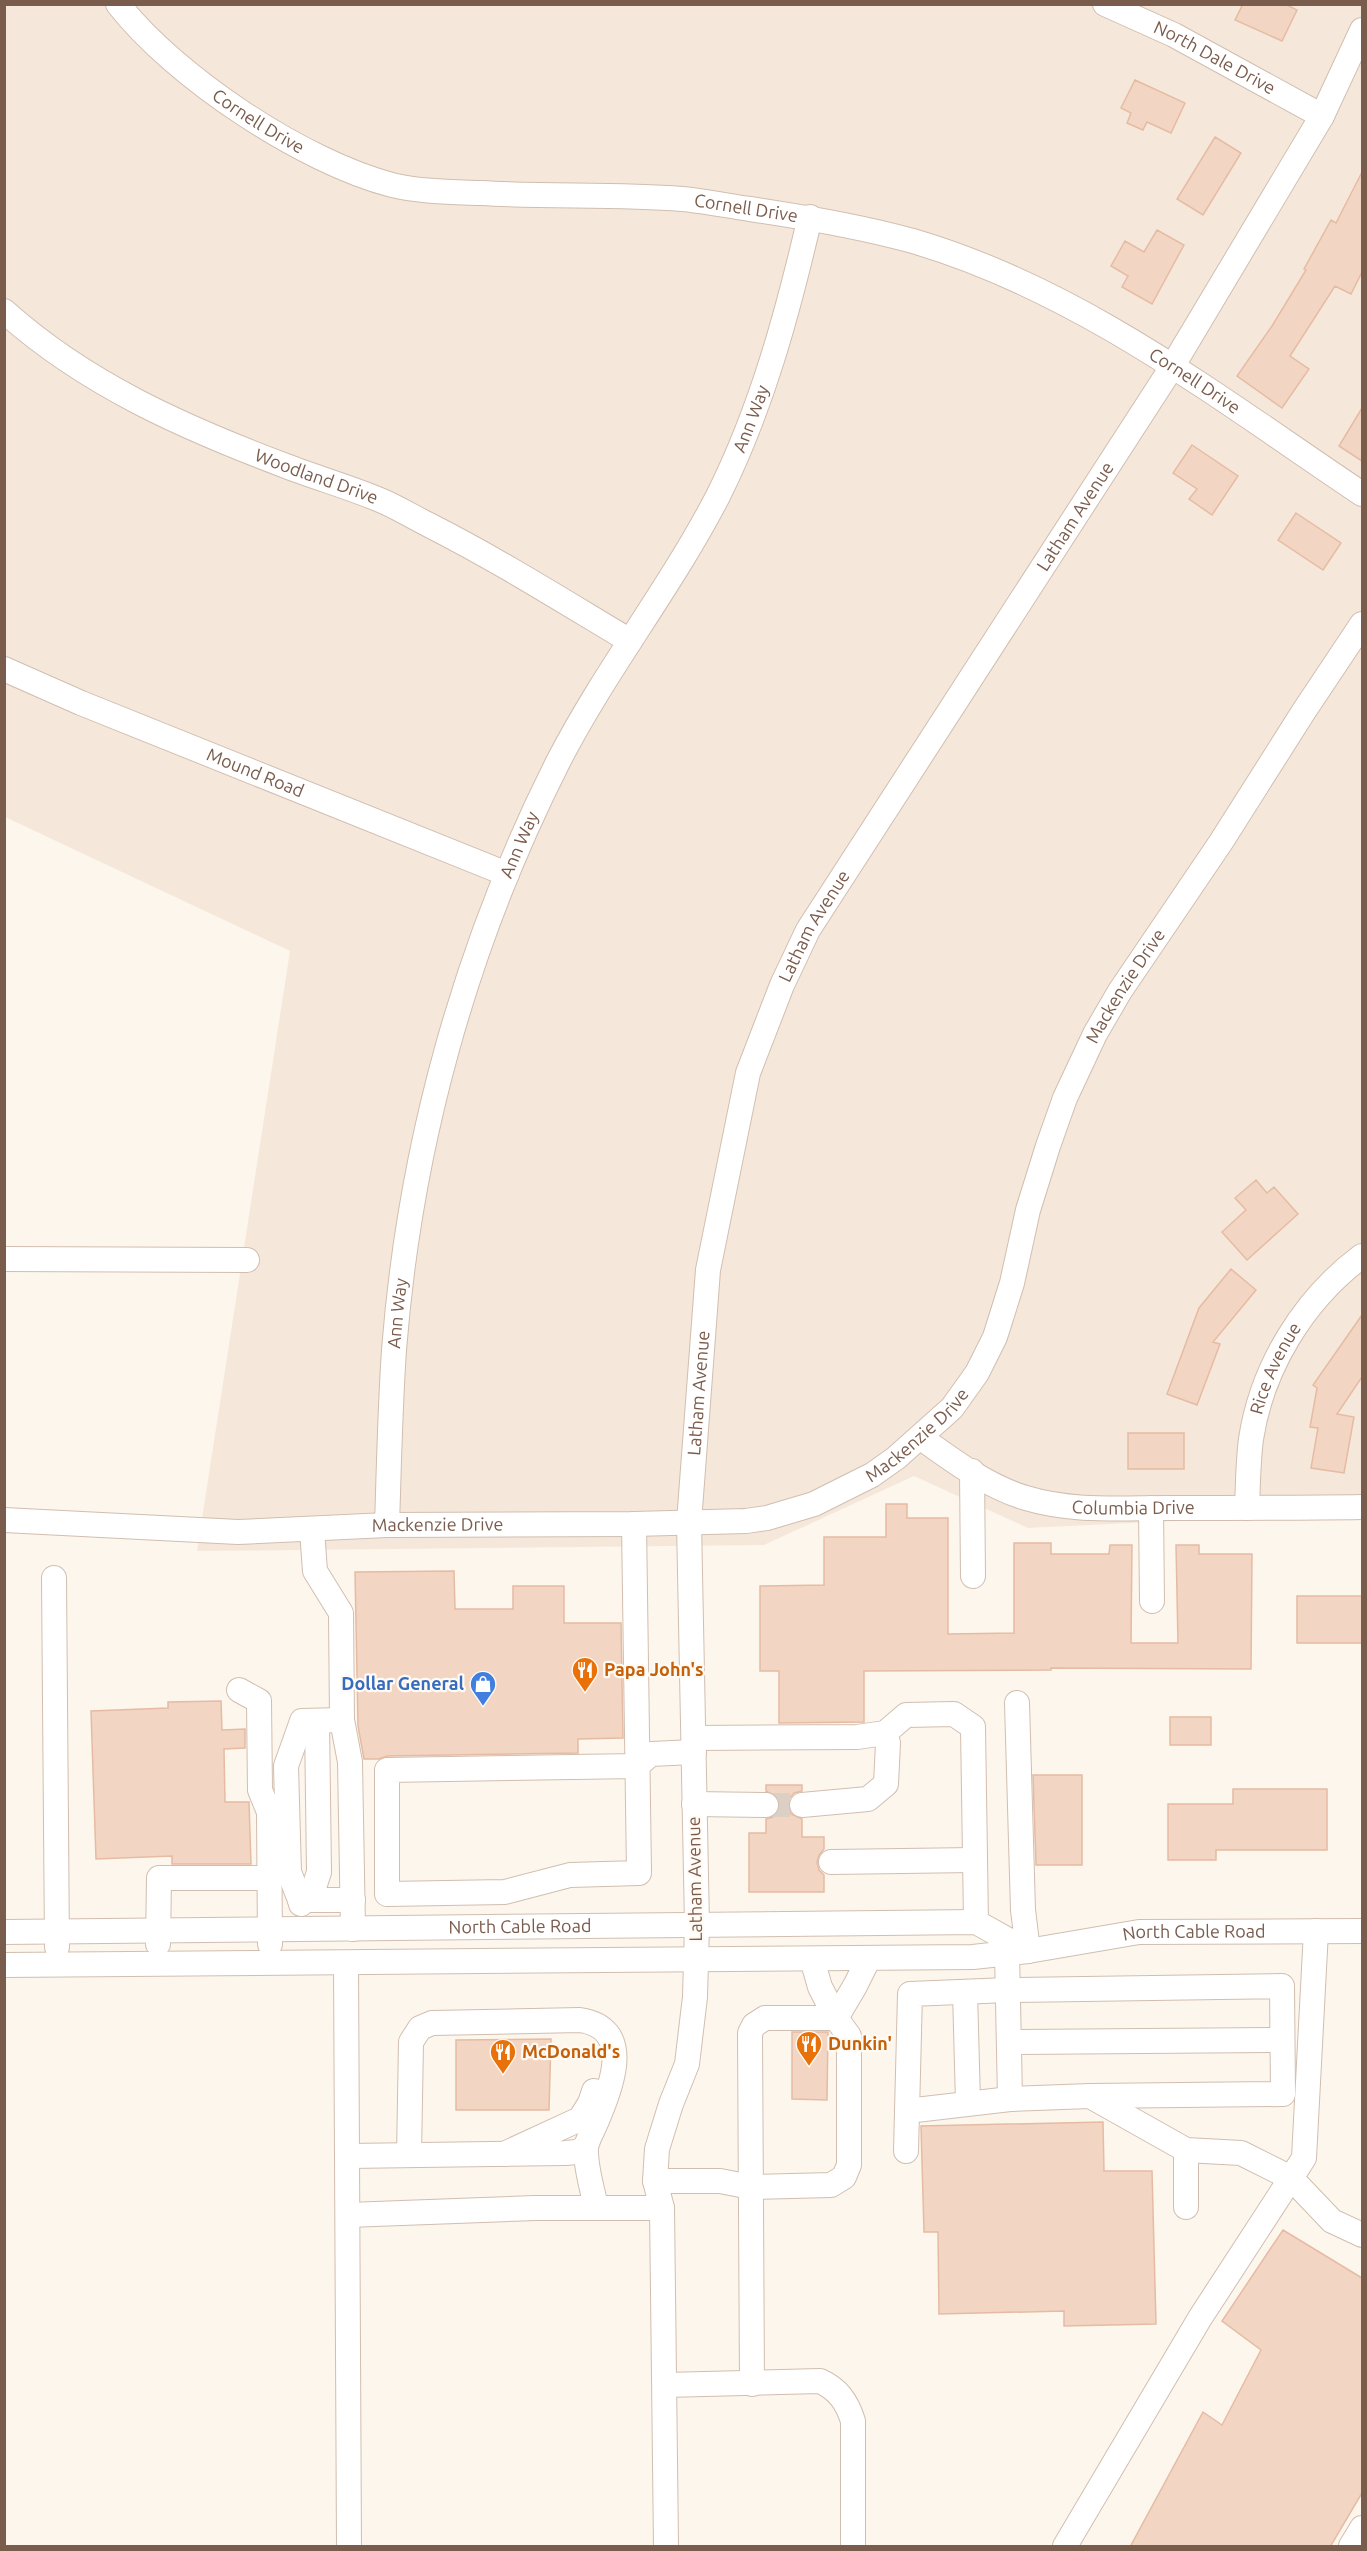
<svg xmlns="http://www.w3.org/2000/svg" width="1367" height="2551" font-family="Ubuntu,sans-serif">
  <rect width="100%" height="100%" fill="#fdf6ec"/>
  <path fill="#f5e8da" d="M5,5H1362V1512L1028,1528L914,1476L764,1545L197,1551L290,951L5,817Z"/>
  <path fill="#f3d5c3" stroke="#e6bba3" stroke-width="1.5" d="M1243,4H1285L1297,10L1282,41L1235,20Z
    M1135,80L1185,103L1171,133L1147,122L1143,130L1127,123L1131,113L1121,108Z
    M1215,137L1241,153L1203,215L1177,199Z
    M1362,172V272L1351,294L1335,286L1290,356L1309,369L1282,408L1237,376L1272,326L1306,270L1304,269L1331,220L1336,223Z
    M1157,230L1184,245L1152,304L1122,287L1128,276L1111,266L1125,241L1144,252Z
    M1362,408V461L1339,446Z
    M1192,445L1238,476L1212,515L1189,499L1197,489L1173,473Z
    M1296,513L1341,543L1323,570L1278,540Z
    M1256,1180L1267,1193L1274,1187L1298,1214L1247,1260L1222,1232L1246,1210L1235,1198Z
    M1231,1269L1256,1290L1213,1342L1220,1344L1197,1405L1167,1394L1199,1308Z
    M1362,1315V1377L1337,1414L1354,1417L1344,1473L1311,1468L1318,1428L1310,1427L1317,1388L1313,1385Z
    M1128,1433H1184V1469H1128Z
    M886,1504H907V1518H948V1634L1014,1633V1543H1051V1554H1109L1110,1545H1132L1131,1643H1178L1176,1545H1199V1554H1252L1251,1669L1051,1668V1670L864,1671V1722L779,1723V1671H760V1586L824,1585V1537H886Z
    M454,1571L455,1609H513V1586H564V1623H621L623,1738L578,1739V1753L387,1756L379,1759H364L358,1726L355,1572Z
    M1297,1596H1362V1643H1297Z
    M221,1701L222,1730L245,1729V1748L224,1749L225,1802H249L251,1864H172V1856L96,1859L91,1711L168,1708V1702Z
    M1170,1717H1211V1745H1170Z
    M1033,1775H1082V1865H1036Z
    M766,1785H802V1791L794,1793L789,1799L788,1807L791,1814L802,1819V1837H824V1849L819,1855L817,1862L819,1870L824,1875V1892H749V1833H766V1819L773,1817L780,1806L778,1798L766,1791Z
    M1233,1789H1327V1850H1216V1860H1168V1804H1233Z
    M792,2032H828L827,2100L792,2099Z
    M551,2039L549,2110H456V2040Z
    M1103,2122L1104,2171H1152L1156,2324L1064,2326V2311L939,2314L938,2232H924L921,2126Z
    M1283,2230L1362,2278V2493L1330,2547H1130L1203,2412L1222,2425L1261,2350L1222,2321Z"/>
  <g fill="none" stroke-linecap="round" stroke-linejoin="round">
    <path stroke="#dcd0c4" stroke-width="24" stroke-dasharray="24 12" stroke-linecap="butt" d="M766,1805H802"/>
    <g stroke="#d1beb0" stroke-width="26">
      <g id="minor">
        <path id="s1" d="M118,4C175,77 303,162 392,185C421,192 452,192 481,193C548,197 615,194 682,199C705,201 728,206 750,209C805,217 859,226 913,241C1080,290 1220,399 1362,494"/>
        <path id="s2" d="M1105,4L1174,35L1322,116"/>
        <path id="s3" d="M4,311C85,384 185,428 286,466C317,478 349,487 380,500C397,507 413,517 429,525C498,560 563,601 630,641"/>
        <path id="s4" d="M4,669L81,703L507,874"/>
        <path d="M4,1259L247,1260"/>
        <path id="s5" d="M920,1437C952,1460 988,1487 1026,1498C1072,1512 1120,1508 1167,1508C1232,1508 1297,1508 1362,1507"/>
        <path d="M972,1471L973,1576"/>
        <path d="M1151,1508L1152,1601"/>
        <path id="s6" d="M1247,1508C1248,1485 1248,1462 1251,1439C1262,1367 1304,1299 1362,1256"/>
        <path id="s7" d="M4,1520L238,1532L387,1525L634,1524L746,1521L767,1518L814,1504L872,1475L896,1458L952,1408L977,1373L995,1337L1012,1283L1028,1210L1048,1146L1065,1098L1095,1034L1120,991L1221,842L1304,711L1362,624"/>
        <path d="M634,1524L639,1873L570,1875L505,1892L387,1894V1770L637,1766L651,1754L694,1752"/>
        <path id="s8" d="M387,1525C389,1466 390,1408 394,1350C410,1145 466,943 559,760C606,669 671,587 718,496C762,408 788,312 810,217"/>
        <path d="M312,1530L315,1571L341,1613L342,1720L350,1762L353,1929"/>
        <path d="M54,1578L57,1947"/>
        <path d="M239,1690L259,1701L260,1790L269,1812L270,1944"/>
        <path d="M1017,1703L1023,1910L1028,1951"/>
        <path d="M694,1738L857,1737L885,1733L906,1715L954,1714L973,1727L976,1922"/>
        <path d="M694,1804L766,1805"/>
        <path d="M802,1805L868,1799L886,1784L888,1743L885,1733"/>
        <path d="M831,1862L974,1860"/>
        <path d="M300,1900L289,1872L286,1766L302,1721L342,1720"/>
        <path d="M310,1900L319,1872L317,1721"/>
        <path d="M301,1904L300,1900H353"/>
        <path id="s9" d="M4,1932L976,1922L1028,1951"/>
        <path d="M158,1944L159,1878H269"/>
        <path d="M1007,1952L1010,2099L1090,2096L1186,2150L1241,2153L1291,2178L1332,2221L1362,2235"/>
        <path d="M346,1963L349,2546"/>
        <path id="s10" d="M4,1965L973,1957L1028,1951L1139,1932L1362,1931"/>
        <path d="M965,1992L968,2102"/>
        <path d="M836,2018L855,1986L869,1958"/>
        <path d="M1009,2042L1281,2040"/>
        <path d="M907,2111L1010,2099"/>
        <path d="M1186,2150V2207"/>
        <path d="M906,2151L910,1994L1008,1990L1282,1986L1283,2094L1090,2096"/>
        <path d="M504,2154L580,2119L590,2103L594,2091"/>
        <path d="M409,2155L411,2042L420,2028L432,2023L580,2020C633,2028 613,2083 598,2118C595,2127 587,2139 586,2148C585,2167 593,2190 596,2208"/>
        <path d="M348,2156L565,2153L577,2152L586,2147"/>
        <path d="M655,2181H720L751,2187L831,2185L844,2177L849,2165V2036L836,2018L820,1987L812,1959"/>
        <path d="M348,2215L535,2208H662"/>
        <path d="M752,2384L750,2033L754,2025L765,2018H836"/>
        <path d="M665,2385L820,2381C838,2389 847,2402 853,2421V2546"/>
        <path id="s11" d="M666,2546L662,2208L655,2181L657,2149L671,2104L687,2064L695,1997L697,1925L689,1522L708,1270L748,1073L782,985L808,930L1172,367L1322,116L1362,30"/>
        <path d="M1065,2546L1200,2318L1304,2158L1316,1931"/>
        <path d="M1351,2546L1362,2528"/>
      </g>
    </g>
    <use href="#minor" stroke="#fff" stroke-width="24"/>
  </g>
  <defs>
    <g id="restaurant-pin" transform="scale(1.35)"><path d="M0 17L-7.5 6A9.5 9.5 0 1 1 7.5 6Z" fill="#e8710a" stroke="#fffaf3"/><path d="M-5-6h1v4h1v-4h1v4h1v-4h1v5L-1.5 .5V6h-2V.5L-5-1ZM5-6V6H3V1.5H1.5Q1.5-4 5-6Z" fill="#fff"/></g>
    <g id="shop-pin" transform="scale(1.35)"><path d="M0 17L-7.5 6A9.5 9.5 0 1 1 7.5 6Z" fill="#3f7fe0" stroke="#fffaf3"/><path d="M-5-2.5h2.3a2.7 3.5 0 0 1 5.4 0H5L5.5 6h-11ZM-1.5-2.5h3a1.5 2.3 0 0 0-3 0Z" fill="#fff"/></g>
  </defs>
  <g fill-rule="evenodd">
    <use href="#restaurant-pin" x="585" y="1670"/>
    <use href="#shop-pin" x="483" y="1684"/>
    <use href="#restaurant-pin" x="809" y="2044"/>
    <use href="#restaurant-pin" x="503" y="2052"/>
  </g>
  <g text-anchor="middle" stroke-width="4.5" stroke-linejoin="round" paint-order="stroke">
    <g font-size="18" fill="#7a5c4d" stroke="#fffaf3">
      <text dy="6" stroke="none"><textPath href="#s2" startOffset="122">North Dale Drive</textPath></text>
      <text dy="6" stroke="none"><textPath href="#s1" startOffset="184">Cornell Drive</textPath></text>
      <text dy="6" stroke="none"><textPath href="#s1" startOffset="688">Cornell Drive</textPath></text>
      <text dy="6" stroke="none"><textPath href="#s1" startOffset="1174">Cornell Drive</textPath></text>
      <text dy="6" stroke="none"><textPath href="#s8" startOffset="1184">Ann Way</textPath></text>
      <text dy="6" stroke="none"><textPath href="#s3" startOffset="356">Woodland Drive</textPath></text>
      <text dy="6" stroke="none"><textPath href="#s11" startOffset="2132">Latham Avenue</textPath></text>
      <text dy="6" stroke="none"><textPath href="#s4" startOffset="272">Mound Road</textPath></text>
      <text dy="6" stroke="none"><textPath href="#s8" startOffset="698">Ann Way</textPath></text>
      <text dy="6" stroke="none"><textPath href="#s11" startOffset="1646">Latham Avenue</textPath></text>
      <text dy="6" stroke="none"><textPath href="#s7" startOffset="1442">Mackenzie Drive</textPath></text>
      <text dy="6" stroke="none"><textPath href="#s8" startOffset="212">Ann Way</textPath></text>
      <text dy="6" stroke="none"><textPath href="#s6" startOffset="144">Rice Avenue</textPath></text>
      <text dy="6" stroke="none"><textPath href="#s11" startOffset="1160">Latham Avenue</textPath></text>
      <text dy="6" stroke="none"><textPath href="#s7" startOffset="938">Mackenzie Drive</textPath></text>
      <text dy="6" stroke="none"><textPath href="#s5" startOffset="231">Columbia Drive</textPath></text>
      <text dy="6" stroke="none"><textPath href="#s7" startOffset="434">Mackenzie Drive</textPath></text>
      <text transform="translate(695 1879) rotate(-91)" y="6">Latham Avenue</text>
      <text dy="6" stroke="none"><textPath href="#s9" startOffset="516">North Cable Road</textPath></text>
      <text dy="6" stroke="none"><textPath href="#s10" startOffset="1192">North Cable Road</textPath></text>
    </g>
    <g font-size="18" font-weight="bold" fill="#c56008" stroke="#fffaf3" text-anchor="start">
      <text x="604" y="1676">Papa John's</text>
      <text x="828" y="2050">Dunkin'</text>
      <text x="522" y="2058">McDonald's</text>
    </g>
    <g font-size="18" font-weight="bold" fill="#366cbe" stroke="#fffaf3" text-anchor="end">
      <text x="464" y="1690">Dollar General</text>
    </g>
  </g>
  <rect width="1367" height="2551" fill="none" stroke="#7a5c4d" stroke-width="12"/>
</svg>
